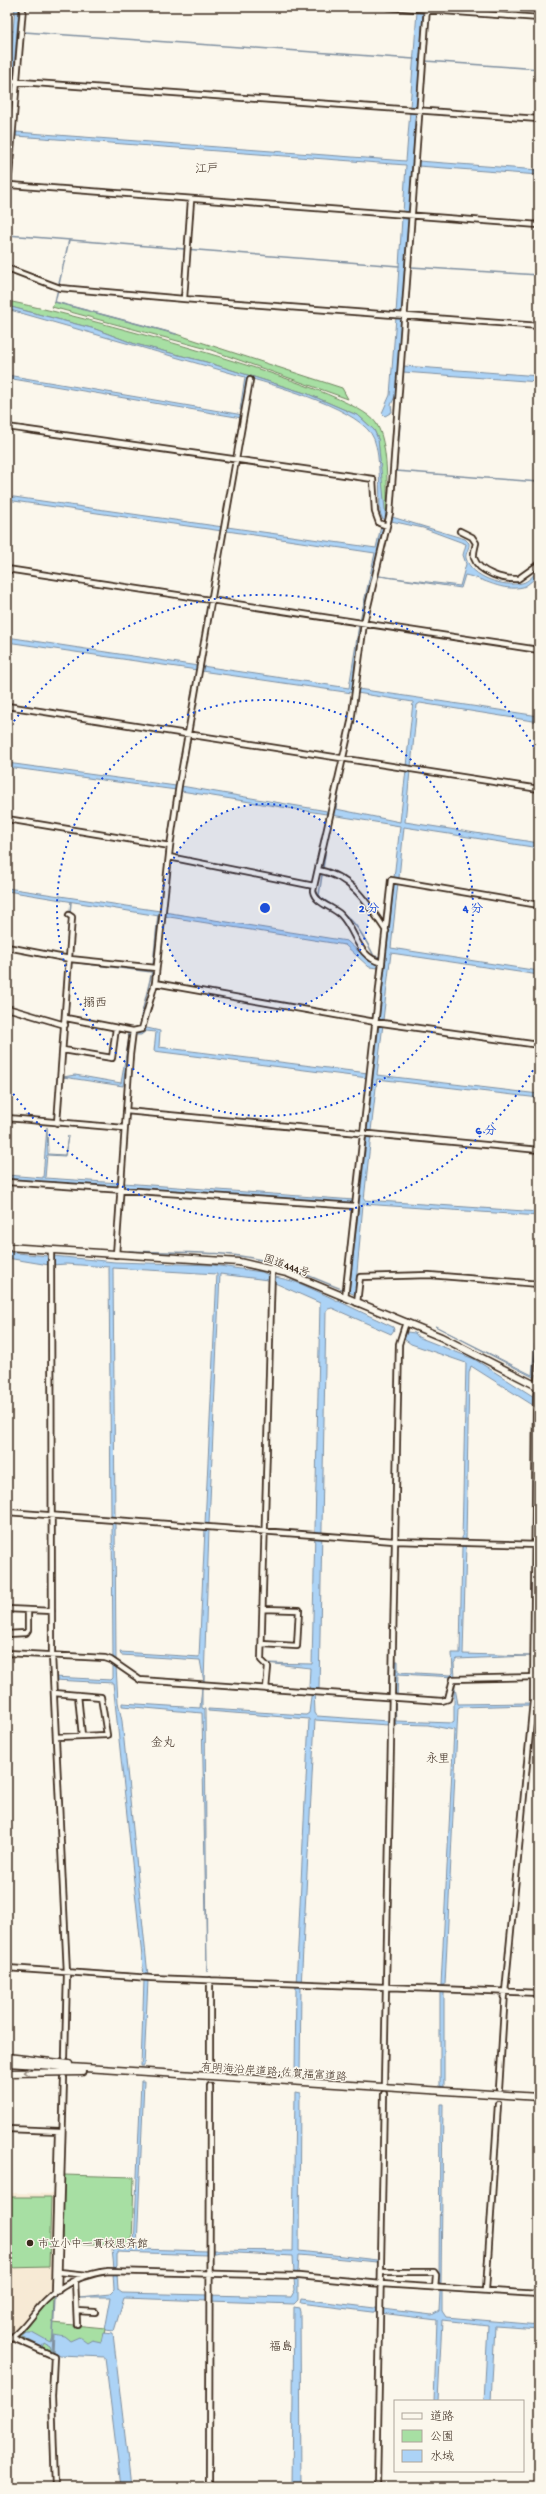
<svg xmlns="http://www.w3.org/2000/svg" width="546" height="2494" font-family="'Gochi Hand','Klee One',sans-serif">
  <rect width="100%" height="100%" fill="#fbf7ec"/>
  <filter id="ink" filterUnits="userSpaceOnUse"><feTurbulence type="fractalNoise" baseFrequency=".025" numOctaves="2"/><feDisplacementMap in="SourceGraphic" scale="8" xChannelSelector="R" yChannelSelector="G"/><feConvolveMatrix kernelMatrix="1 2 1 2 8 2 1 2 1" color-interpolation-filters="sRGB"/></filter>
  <g filter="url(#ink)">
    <path fill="#f7ead5" d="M7,2193L54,2194L52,2292L42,2300L18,2330L7,2331Z"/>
    <path fill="#a7dfa3" stroke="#718460" d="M7,301C62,311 353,386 376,423C389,443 387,492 387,516L384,512L378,439L374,430L359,416L308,394L206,362L135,344L95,329L7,306Z
      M55,302L176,334L342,388L348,399L211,350L52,307Z
      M64,2175L134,2177L132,2245L63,2243Z
      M7,2197H51L49,2267L7,2268Z
      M54,2298L53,2323L105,2328L102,2353L48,2352L19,2338L47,2303Z"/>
    <path fill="#acd3f6" stroke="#7f8fa0" d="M15,7H19L13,79H9Z
      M417,11L423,12L417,108L410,107Z
      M9,83H13L10,130L11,136L9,137L7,165Z
      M410,111L416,112L409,214L403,213L406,165L16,136V132L406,161Z
      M418,161L539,170V175L418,166Z
      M402,218L409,220L404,315L396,314Z
      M7,306L95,329L135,344L206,362L308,394L359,416L374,430L378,439L386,520L382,518L380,512C379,491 381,457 374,439C363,410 278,386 249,378L243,411L240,410L245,377L7,309Z
      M396,317L402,318L397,392L391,405L392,412L385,416L382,413L390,395Z
      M404,366L539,376V382L403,372Z
      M7,375L243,415L242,418L7,378Z
      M7,496L223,527L222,531L7,500Z
      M392,517L465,539L469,543C470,548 465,553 466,558C471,577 504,588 522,583C528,582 534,574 539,570V577C533,578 529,585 523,587C502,592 485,579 465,575L461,588L379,576L460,586L466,564L463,555L466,544L423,528L391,521Z
      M381,526L383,527L362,621L360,620L375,553L227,531V527L376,548Z
      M359,625L352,693L201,671L202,666L349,688Z
      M7,637L198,666L197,670L7,642Z
      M358,689L539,716V722L420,703L417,705L411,767L406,766L413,702L357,693Z
      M7,763L176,786V790L7,767Z
      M406,770L410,771L405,822L539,843V848L404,827L399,878H394L400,826L331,815L338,784L340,785L336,809L400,822Z
      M181,786L327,811L326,814L181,791Z
      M394,883H398L391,948L539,971V975L391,953L383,1020H379Z
      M7,888L160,911L159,916L7,891Z
      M164,912L347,941L369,961L380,965L379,968L369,967L345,945L163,916Z
      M379,1024H383L377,1075L539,1094V1098L377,1079L371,1131H367Z
      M147,1028L160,1031L159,1047L368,1073V1078L154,1051L156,1032L146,1031L141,1035H135Z
      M117,1030L130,1032V1037L123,1086L63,1077L75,1075L121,1083L129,1037L127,1033Z
      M47,1127L48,1154L65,1155L68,1136L65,1156L47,1155L45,1178L119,1183V1187L7,1179V1175L43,1178Z
      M367,1134L371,1135L364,1200L539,1212V1216L363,1204L355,1295L349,1292Z
      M123,1183L354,1200L353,1204L123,1187Z
      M7,1252L48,1256L49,1259H52L53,1256L115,1262L212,1265L262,1272C273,1278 289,1279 301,1284C333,1298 361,1312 393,1327L394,1330L391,1334L332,1308L328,1309L326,1312L319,1689H314L315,1713L317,1716L388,1721V1725L315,1720L301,1987L300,2077L295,2076L296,1986L309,1719L208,1711V1709L306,1715L309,1713L312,1689L309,1687L310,1668L266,1663L312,1664L320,1303L268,1280L220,1274L209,1524H205L217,1274L113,1268L115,1517H111L109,1267L66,1264L52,1265V1262L49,1261V1265L7,1258Z
      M435,1326L532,1375L535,1344H538L535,1378Z
      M407,1332L415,1333L418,1337L474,1359L539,1400V1409L471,1366L469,1373L466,1541L462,1540L466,1363L411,1344L404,1339Z
      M112,1523H115L116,1661L113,1658Z
      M205,1529H209L204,1682L200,1660L121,1655L120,1652L199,1657Z
      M462,1545H466L463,1654L530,1656L457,1659L454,1663L455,1677L398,1674L397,1698L395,1697L396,1661H398V1672L451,1675L453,1673L452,1653H460Z
      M113,1664L116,1666L118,1702L122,1721L148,1976H144L113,1683L54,1680V1677L111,1680L113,1678Z
      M454,1683L458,1704L531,1703V1705L459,1707L458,1709L445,1985H441L454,1730L428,1725L395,1724V1701L396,1721L453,1723L454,1722Z
      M202,1687V1708L205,1709L207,1972L202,1713L122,1706V1703L200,1708Z
      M144,1980H148L144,2066H141Z
      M440,1991H444V2087L440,2086Z
      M141,2081H144L137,2247L138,2249L207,2251V2255L117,2252V2266L114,2269L112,2249H133L134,2247Z
      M295,2092L300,2093L299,2251L377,2260V2262L299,2255L298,2272L294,2274L293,2256L220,2252L211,2254V2250L293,2251Z
      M440,2104H443L441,2285H439Z
      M113,2273H117L118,2290L122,2293L291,2297L295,2290L294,2279H298V2300L294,2304L124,2298L114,2331L105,2330L111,2297H80L110,2294L114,2290Z
      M440,2291H442V2311L446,2317L539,2325V2329L495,2326L491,2401H484L488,2325L442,2320L438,2401H434L437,2320L300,2303L301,2299L432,2315L439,2311Z
      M294,2307L299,2308L300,2312L301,2487H292Z
      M26,2332H32L50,2342L52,2336L51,2351L49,2346L44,2343L42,2347L21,2336Z
      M103,2333L113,2334L131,2487H121L105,2357L59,2355L53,2352L54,2335L65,2337L70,2341L79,2337L87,2343L92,2340L101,2342Z"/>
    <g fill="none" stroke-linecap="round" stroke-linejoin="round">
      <path stroke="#7f8fa0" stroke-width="1.5" d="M7,31H13
        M24,32L414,59
        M425,61L539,69
        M7,235L399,266
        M411,267L539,275
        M59,284L69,240
        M58,289L55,302L176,334
        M400,424L396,471L539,482
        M323,869L325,854
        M322,875L319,895L321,898C352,918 357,923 374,956L380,957
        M68,936L71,902
        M71,962L152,972L141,1017
        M153,966L158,915
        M129,1251C174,1253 222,1250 266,1261C293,1268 318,1280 344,1290
        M62,2058L64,1979
        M60,2128L61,2100
        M52,2353L55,2297
        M50,2397L52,2358"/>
      <path stroke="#d5cec3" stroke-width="4.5" stroke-dasharray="4.5 2" stroke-linecap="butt" d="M210,2086V2073
        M498,2104L499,2089"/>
      <g stroke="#3b2a1e" stroke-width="8">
        <path id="minor" d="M389,7L539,18
          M7,81L539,119
          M10,185L539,225
          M7,200L23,7
          M7,268L60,288L184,299L539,326
          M184,299L191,200
          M7,427L373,479L375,512L379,523L387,526
          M460,531L472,537L476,543C475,548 473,553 474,558C479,573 504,580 518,579L539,564
          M7,569L539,650
          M7,706L539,789
          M7,819L170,846L155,983L142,1029L133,1031L66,1018
          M170,846L179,785L250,380
          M169,857L314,886
          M318,870C352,876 368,904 386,931
          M7,947L70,959L156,968
          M382,963C356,956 357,932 341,915C333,907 315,903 313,891L351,722L364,623L390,513L427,7
          M155,983L375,1022L539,1045
          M7,1008L65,1025
          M63,1050L112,1058L116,1028
          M126,1111L539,1150
          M7,1118L124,1128
          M57,1123L72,917L69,915
          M7,1182L355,1206
          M51,1251L52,1655L67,1973L65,2058
          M116,1255L130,1055L133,1031
          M345,1298L391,880L539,905
          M357,1303L360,1277L429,1275L539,1284
          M7,1512L394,1541L539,1545
          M7,1609L52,1611
          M7,1634L26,1633L28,1630V1610
          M262,1644L297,1646L299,1610L263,1609
          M7,1653L105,1658L111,1660L140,1680L442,1701L448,1699L453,1679L539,1677
          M266,1689L268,1667L261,1660L272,1268
          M54,1693L101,1697L107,1735L56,1737
          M78,1695L82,1736
          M7,1968L151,1978L539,1993
          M210,2070V1980
          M384,2085L399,1344L406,1322
          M499,2089L505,1992L533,1701L536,1397L539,1353
          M7,2129L60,2131
          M59,2272L88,2275
          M381,2272H434L436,2275L435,2288
          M75,2280L77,2324
          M486,2290L498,2104
          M58,2291L64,2078
          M54,2294L58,2131
          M77,2311L95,2312
          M13,2338L54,2356L52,2396L55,2487
          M7,2341C23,2331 32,2314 45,2301C62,2284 84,2274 108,2271L299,2276L381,2284L539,2294
          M209,2487L210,2086
          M377,2487L384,2094"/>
      </g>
      <g stroke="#3b2a1e" stroke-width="9">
        <path id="highway" d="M7,1247L239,1262L287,1273L441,1337L539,1387
          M7,2057L69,2064
          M7,2063L539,2097
          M7,2073L82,2072"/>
      </g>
      <use href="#minor" stroke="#fbf7ec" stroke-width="4.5"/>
      <use href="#highway" stroke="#fbf7ec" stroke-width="6"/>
    </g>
    <defs><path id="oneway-chevron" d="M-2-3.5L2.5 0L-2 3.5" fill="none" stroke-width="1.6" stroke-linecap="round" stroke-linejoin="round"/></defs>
    <use stroke="#9b9085" href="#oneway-chevron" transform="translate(27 2072) rotate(178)"/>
  </g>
  <circle cx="265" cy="908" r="104" fill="#1d4ed8" fill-opacity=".12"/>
  <g fill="none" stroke="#1d4ed8" stroke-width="2" stroke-dasharray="2 4">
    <circle cx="265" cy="908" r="104"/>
    <circle cx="265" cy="908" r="208"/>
    <path d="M539 1060A313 313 0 0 1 7 1085M7 731A313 313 0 0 1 539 756"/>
  </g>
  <circle fill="#3b2a1e" stroke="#fbf7ec" stroke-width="1.5" cx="30" cy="2243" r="4"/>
  <g text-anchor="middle" stroke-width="3" stroke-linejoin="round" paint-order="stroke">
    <g font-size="11" fill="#3b2a1e" stroke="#fbf7ec">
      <text transform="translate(287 1265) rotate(19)" y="4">国道444号</text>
      <text transform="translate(274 2071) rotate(4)" y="4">有明海沿岸道路;佐賀福富道路</text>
    </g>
    <g font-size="11" fill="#3b2a1e" stroke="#fbf7ec" text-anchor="start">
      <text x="38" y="2247">市立小中一貫校思斉館</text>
    </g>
    <g font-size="12" fill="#3b2a1e" stroke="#fbf7ec">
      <text x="207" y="172">江戸</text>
      <text x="95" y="1006">搦西</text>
      <text x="163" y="1746">金丸</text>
      <text x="438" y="1762">永里</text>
      <text x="281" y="2350">福島</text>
    </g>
  </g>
  <circle cx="265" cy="908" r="6" fill="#1d4ed8" stroke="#fbf7ec" stroke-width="2"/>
  <g font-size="12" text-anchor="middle" font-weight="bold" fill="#1d4ed8" stroke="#fbf7ec" stroke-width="3" stroke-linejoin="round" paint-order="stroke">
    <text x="369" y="912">2 分</text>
    <text x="473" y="912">4 分</text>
    <text x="486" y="1134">6 分</text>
  </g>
  <rect width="546" height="2494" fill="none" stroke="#fbf7ec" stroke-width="24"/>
  <rect x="12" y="12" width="522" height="2470" fill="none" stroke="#3b2a1e" stroke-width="1.5" filter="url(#ink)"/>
  <rect x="394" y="2400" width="130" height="72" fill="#fbf7ec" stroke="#aea59a"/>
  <rect x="402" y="2413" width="20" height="6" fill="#fbf7ec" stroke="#aea59a"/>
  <text x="430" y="2420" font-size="12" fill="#3b2a1e">道路</text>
  <rect x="402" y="2430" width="20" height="12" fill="#a7dfa3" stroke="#aea59a"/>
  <text x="430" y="2440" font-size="12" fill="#3b2a1e">公園</text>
  <rect x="402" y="2450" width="20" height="12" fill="#acd3f6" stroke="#aea59a"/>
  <text x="430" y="2460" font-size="12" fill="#3b2a1e">水域</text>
</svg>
